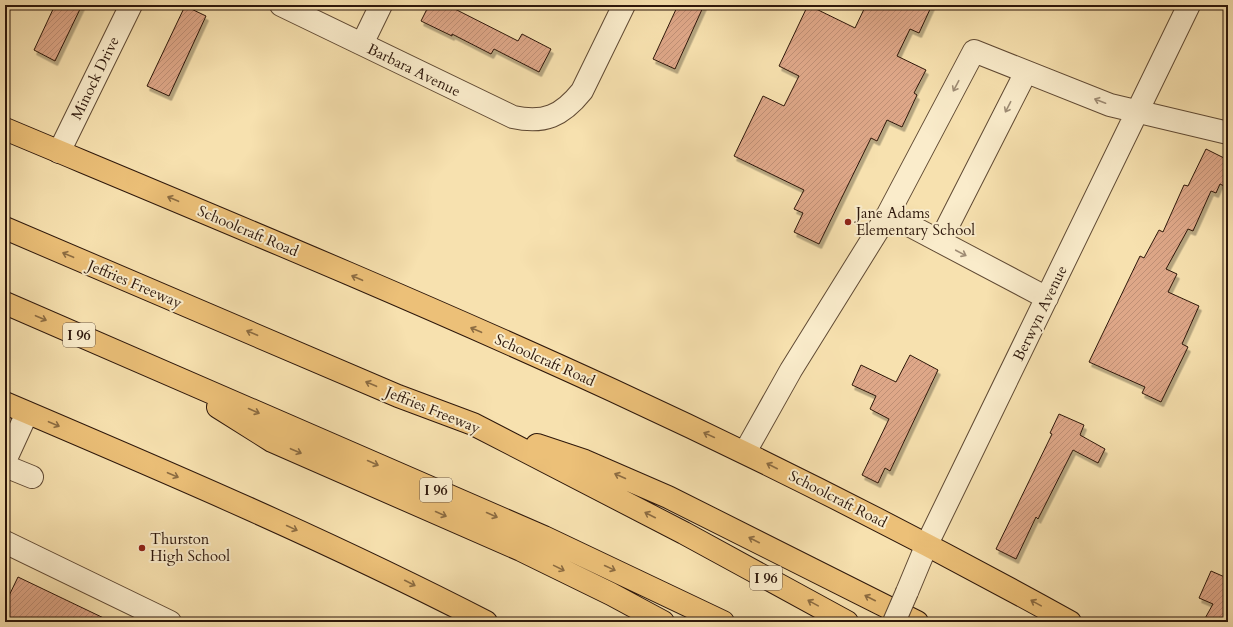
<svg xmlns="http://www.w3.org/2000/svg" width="1233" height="627" font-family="Cardo,serif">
  <defs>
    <pattern id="building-hatch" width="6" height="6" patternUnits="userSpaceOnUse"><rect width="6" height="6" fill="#dea788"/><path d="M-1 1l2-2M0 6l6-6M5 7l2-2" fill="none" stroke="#bf8f74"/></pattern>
    <filter id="shadow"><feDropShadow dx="2.5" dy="4.5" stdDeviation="0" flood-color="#0004"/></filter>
  </defs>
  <rect width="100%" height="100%" fill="#f7e1af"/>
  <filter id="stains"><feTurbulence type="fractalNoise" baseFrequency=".005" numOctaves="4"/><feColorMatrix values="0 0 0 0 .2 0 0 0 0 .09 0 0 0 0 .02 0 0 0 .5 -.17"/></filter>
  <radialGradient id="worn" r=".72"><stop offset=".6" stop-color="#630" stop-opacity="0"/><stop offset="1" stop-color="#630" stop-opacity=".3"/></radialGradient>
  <path fill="url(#building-hatch)" stroke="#2d170b" filter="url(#shadow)" d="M55,5H82L55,61L34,50Z
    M429,5H447L518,41L522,34L551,49L539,72L494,49L491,54L452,34V36L421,21Z
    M678,5H704L675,69L653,59Z
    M808,5L855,28L866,5H932L919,33L910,29L897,56L926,70L914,93L917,95L902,127L887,120L877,141L871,138L819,244L794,232L803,213L794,209L804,190L734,156L763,96L784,106L799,76L779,66Z
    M185,6L206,16L169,96L147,86Z
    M1206,149L1228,160V188L1220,184L1216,193L1211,191L1193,231L1188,229L1166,269L1177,274L1168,292L1199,306L1182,344L1188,347L1161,402L1142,393L1145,387L1089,362L1140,256L1144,258L1159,230L1163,232L1184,185L1188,186Z
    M910,355L938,370L890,471L885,468L878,483L862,475L889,419L870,409L876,396L852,385L861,365L896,382Z
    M1059,414L1084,425L1080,435L1105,449L1098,463L1073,450L1038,519L1036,517L1016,559L996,549L1052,434L1050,433Z
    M1211,571L1227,578L1228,575V622H1203L1213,604L1199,598Z
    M18,577L112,622H5V604Z"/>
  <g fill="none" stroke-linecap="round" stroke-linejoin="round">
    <g stroke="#604a34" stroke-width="24">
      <path id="minor" d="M281,5L513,117C544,124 562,116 582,91L624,5
        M362,44L381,5
        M59,152L131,5
        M940,241L1026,72
        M1047,298L888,214L974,51L1110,105L1228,133
        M745,452L791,370L888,214
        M5,461L27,413
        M5,466L32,477
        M5,542L170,622
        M907,592L927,544L1189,5"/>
    </g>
    <g stroke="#2d170b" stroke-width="24">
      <path id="major" d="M5,129C208,214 412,298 612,390C768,462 920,539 1070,622
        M5,403C167,472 329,541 486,622"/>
    </g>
    <g stroke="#2d170b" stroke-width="24">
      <path id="highway" d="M5,228L398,396L473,424L684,533L847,622
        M5,303L544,537L723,622
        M218,407L272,441L521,550L611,594L663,622
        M537,445L585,461L668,497L917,622"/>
    </g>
    <use href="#minor" stroke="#faeccb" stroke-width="22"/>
    <use href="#major" stroke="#ecc078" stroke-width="22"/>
    <use href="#highway" stroke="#ecc078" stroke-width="22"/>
    <g stroke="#604a34" stroke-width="24" stroke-linecap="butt">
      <path id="minor-bridge" d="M894,622L907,592"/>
    </g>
    <use href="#minor-bridge" stroke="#faeccb" stroke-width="22"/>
  </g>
  <defs><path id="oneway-shaft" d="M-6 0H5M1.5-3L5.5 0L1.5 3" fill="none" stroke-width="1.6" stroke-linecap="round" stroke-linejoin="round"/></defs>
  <g stroke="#9e8c75">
    <use href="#oneway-shaft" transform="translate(956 86) rotate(118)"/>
    <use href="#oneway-shaft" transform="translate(1100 101) rotate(-159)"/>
    <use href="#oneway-shaft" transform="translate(1008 107) rotate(117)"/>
    <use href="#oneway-shaft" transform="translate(961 253) rotate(28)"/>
  </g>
  <g stroke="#8c6c42">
    <use href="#oneway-shaft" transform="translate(173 199) rotate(-157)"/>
    <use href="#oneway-shaft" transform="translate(68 255) rotate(-157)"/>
    <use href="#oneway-shaft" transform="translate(357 278) rotate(-157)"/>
    <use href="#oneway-shaft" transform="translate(41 318) rotate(23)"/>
    <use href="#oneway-shaft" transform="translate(476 330) rotate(-157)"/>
    <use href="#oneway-shaft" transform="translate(252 333) rotate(-157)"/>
    <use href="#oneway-shaft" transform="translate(371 384) rotate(-157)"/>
    <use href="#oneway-shaft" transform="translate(254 411) rotate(24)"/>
    <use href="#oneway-shaft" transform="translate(54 424) rotate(23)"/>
    <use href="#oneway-shaft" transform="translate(709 435) rotate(-155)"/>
    <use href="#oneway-shaft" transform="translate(296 451) rotate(23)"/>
    <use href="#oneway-shaft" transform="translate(373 463) rotate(24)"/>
    <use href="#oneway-shaft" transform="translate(772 466) rotate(-153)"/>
    <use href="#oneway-shaft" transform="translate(173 475) rotate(23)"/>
    <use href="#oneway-shaft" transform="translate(620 476) rotate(-156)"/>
    <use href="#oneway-shaft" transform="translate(441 514) rotate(24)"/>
    <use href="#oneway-shaft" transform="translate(492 515) rotate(24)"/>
    <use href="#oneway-shaft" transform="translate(650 515) rotate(-153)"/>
    <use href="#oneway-shaft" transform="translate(292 528) rotate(25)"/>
    <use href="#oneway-shaft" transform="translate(754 540) rotate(-153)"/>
    <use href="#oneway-shaft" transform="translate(559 568) rotate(26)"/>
    <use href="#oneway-shaft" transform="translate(610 568) rotate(25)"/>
    <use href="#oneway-shaft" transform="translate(410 583) rotate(27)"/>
    <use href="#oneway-shaft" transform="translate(870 598) rotate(-153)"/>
    <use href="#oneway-shaft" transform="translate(813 603) rotate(-151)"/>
    <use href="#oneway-shaft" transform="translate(1036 603) rotate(-151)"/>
  </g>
  <g fill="#8f2418" stroke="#faeccb" stroke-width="1.5">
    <circle cx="848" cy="222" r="4"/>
    <circle cx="142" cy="548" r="4"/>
  </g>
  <g text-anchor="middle" stroke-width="4" stroke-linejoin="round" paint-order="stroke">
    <g fill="#faeccb" stroke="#6a5745" stroke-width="1">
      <rect x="63" y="323" width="32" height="24" rx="3"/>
      <rect x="420" y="478" width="32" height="24" rx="3"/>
      <rect x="750" y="566" width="32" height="24" rx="3"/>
    </g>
    <g font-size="14" font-weight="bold" fill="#2d170b">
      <text x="79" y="340">I 96</text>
      <text x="436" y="495">I 96</text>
      <text x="766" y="583">I 96</text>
    </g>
    <g font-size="15" fill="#2d170b" stroke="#faeccb">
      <text transform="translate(414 70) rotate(26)" y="5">Barbara Avenue</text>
      <text transform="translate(95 78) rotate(-64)" y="5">Minock Drive</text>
      <text transform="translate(248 231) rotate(23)" y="5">Schoolcraft Road</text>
      <text transform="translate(135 284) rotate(23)" y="5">Jeffries Freeway</text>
      <text transform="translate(1040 313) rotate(-64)" y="5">Berwyn Avenue</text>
      <text transform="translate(545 360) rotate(24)" y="5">Schoolcraft Road</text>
      <text transform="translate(433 410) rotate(22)" y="5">Jeffries Freeway</text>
      <text transform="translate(838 499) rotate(27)" y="5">Schoolcraft Road</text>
    </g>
    <g font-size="15" fill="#2d170b" stroke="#faeccb" text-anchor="start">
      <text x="856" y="218">Jane Adams<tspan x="856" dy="17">Elementary School</tspan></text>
      <text x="150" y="544">Thurston<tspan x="150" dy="17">High School</tspan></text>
    </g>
  </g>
  <rect width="1233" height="627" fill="none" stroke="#f7e1af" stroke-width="20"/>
  <rect x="6" y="6" width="1221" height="615" fill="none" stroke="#2d170b" stroke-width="2"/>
  <rect x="10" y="10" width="1213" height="607" fill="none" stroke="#2d170b"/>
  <rect width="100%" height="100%" filter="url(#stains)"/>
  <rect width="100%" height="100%" fill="url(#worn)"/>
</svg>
